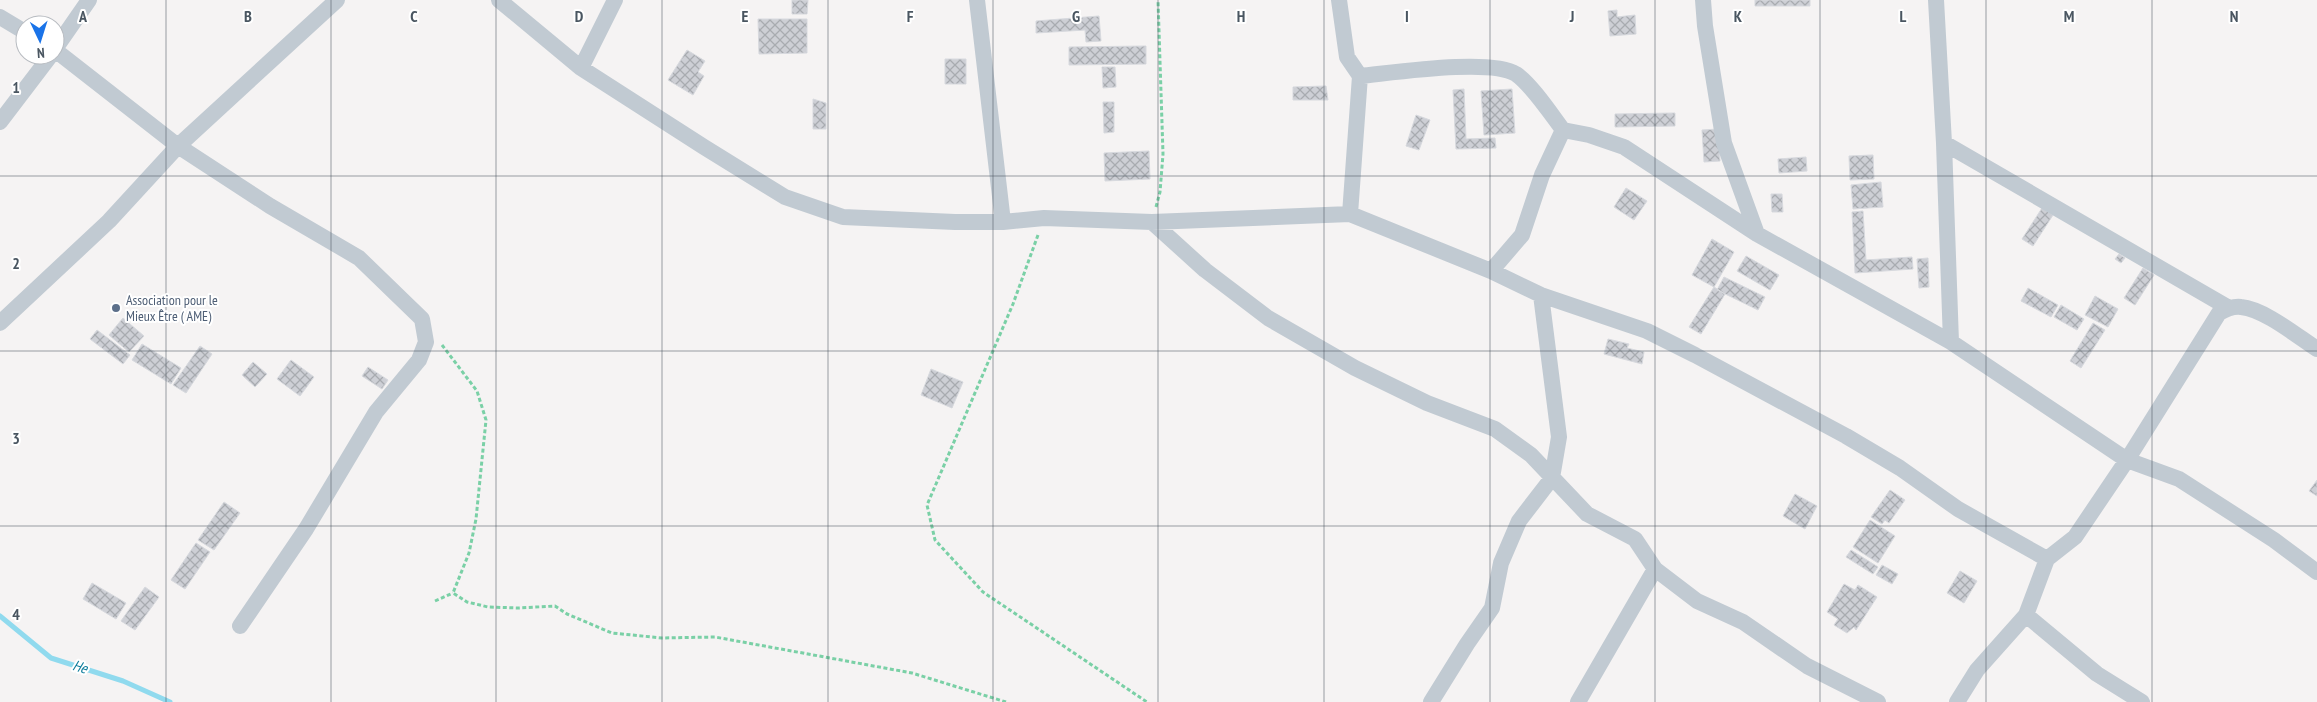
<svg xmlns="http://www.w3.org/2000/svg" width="2317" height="702" font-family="'PT Sans Narrow',sans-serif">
  <defs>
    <pattern id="building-cross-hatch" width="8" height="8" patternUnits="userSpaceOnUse" patternTransform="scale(1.25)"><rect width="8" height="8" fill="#cdcfd5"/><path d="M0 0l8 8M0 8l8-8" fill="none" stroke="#a8abb0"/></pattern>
  </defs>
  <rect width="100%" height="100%" fill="#f5f3f3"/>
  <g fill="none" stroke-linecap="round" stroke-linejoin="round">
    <path stroke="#90daee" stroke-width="5" d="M0,616L51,658L123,681L170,702"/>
  </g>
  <path fill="url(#building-cross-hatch)" stroke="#d7d9de" d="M792,0H808L807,14H792Z
    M1755,0H1810V6H1755Z
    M1617,10V17L1635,15L1636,34L1610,36L1608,11Z
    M1099,16L1101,41L1086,42L1085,30L1036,33V21Z
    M758,19H807V53L759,54Z
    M1146,46V64L1069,65V47Z
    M687,50L705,61L698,72L704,76L693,95L668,80Z
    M945,59H966V84H945Z
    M1102,67H1115L1116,87L1103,88Z
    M1326,86L1328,100H1293V87Z
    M1464,89L1466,139L1495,138L1496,148L1456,149L1453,90Z
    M1512,89L1515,133L1484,135L1481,91Z
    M813,99L826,103V129H813Z
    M1103,102H1114V132L1104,133Z
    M1675,113V126L1615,127V114Z
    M1416,115L1430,120L1419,150L1406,146Z
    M1718,129L1720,161L1704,162L1702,130Z
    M1149,151L1150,179L1105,181L1104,153Z
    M1873,155L1874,179L1850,180L1849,156Z
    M1806,157L1807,171L1779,173L1778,159Z
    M1881,182L1883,207L1853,209L1851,185Z
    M1626,188L1647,201L1634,220L1614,207Z
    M1771,194H1782L1783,212H1772Z
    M2042,208L2053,215L2033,246L2022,239Z
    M1863,211L1866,260L1912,257L1913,269L1855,273L1852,212Z
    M1712,239L1734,252L1714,287L1692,275Z
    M2119,254L2125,258L2121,263L2115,259Z
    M1746,256L1779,275L1770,290L1737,271Z
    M1928,258L1929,287L1919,288L1917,259Z
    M2143,268L2154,275L2135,305L2124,298Z
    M1724,277L1765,297L1758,310L1717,290Z
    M1714,287L1725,294L1701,334L1689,327Z
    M2028,288L2058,305L2051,317L2021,301Z
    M2095,296L2118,309L2108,327L2085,315Z
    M2061,305L2084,319L2077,330L2054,317Z
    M123,318L144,336L129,352L109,335Z
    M2093,323L2105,330L2081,368L2070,361Z
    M97,330L130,355L123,364L90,339Z
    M1608,339L1629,344L1627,348L1644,352L1642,364L1604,354Z
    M142,344L181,368L171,384L132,360Z
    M200,346L212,354L186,393L173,385Z
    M291,360L314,377L300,396L277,379Z
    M253,362L267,374L255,387L242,375Z
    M368,367L388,380L382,389L362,376Z
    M931,369L963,382L952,408L921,395Z
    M2317,480V496L2309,491Z
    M1890,490L1905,500L1889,523L1885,520L1882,524L1871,517Z
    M1795,494L1817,506L1805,529L1783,516Z
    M224,502L240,513L214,550L198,540Z
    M1870,520L1895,536L1878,563L1853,547Z
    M196,543L210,552L185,589L171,580Z
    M1851,550L1878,567L1873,574L1846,557Z
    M1882,565L1898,574L1892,584L1876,575Z
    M1960,571L1977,581L1964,603L1947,593Z
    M92,583L126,603L116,619L83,599Z
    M1844,584L1855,590L1858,585L1877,597L1856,630L1854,627L1847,633L1834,625L1838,619L1827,612Z
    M145,587L159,597L135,630L121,621Z"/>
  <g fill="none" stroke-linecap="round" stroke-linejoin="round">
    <path stroke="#7ad0a6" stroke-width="3" stroke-dasharray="4 2.5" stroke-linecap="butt" d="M1156,207L1160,192L1163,154L1158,0
      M1038,235L1013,304L927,505L935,540L983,592L1147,702
      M442,345L477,391L486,420L476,519L469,553L453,593L467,602L488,607L519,608L555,606L567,614L612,633L662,638L715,637L912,673L1006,702
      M435,601L453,593"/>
    <path stroke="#c1cad2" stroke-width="16" d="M499,0L581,68L704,147L785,197L843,217L955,222H1003L1044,218L1152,222L1350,214L1491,271L1522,235L1542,175L1563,130C1551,114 1531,84 1516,74C1490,58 1392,73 1360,76L1347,57L1339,0
      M977,0L1003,222
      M1703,0L1705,26L1724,143L1757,234
      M1936,0L1944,143L1951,342
      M0,17L25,32
      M55,49L89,0
      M55,50L178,146L270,206L359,258L422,319L426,342L419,360L376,412L306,529L240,626
      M581,68L615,0
      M0,122L51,55
      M1563,130L1589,135L1624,147L1757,234L1951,342L2127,460L2219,313C2226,309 2233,306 2241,307C2264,309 2297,336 2317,349
      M1944,143L2229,308
      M1350,214L1360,76
      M1152,222L1205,270L1268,318L1355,368L1427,403L1495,429L1531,455L1587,514L1635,539L1655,569L1697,601L1743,622L1807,666L1878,702
      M1491,271L1541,295L1647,331L1695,355L1846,436L1900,468L1958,509L2047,559L2026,615L2097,674L2142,702
      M0,323L109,221L178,146L337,0
      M2047,559L2075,537L2127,460L2179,479L2274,540L2317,572
      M1431,702L1467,644L1492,608L1501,563L1519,521L1552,478L1559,437L1541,295
      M1578,702L1655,569
      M1957,702L1977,670L2026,615"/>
  </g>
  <path fill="none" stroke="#4a5661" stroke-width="1" stroke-opacity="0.55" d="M166,0V702M331,0V702M496,0V702M662,0V702M828,0V702M993,0V702M1158,0V702M1324,0V702M1490,0V702M1655,0V702M1820,0V702M1986,0V702M2152,0V702M0,176H2317M0,351H2317M0,526H2317"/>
  <circle fill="#5c6f8a" stroke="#fff" stroke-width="2" cx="116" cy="308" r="5"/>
  <g text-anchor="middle" stroke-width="4" stroke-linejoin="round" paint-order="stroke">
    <g font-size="14" fill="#4e5e75" stroke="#fff" text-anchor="start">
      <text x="126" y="305">Association pour le<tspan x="126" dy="16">Mieux Être ( AME)</tspan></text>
    </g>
    <g font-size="15" font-style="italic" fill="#0c7c9b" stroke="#fff">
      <text transform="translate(80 667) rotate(17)" y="5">He</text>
    </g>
  </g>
  <g font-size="16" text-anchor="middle" font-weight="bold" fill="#4a5661" stroke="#fff" stroke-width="4" stroke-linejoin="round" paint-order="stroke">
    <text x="83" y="22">A</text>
    <text x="248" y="22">B</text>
    <text x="414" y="22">C</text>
    <text x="579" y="22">D</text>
    <text x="745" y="22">E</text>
    <text x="910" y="22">F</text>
    <text x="1076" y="22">G</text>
    <text x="1241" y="22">H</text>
    <text x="1407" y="22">I</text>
    <text x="1572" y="22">J</text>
    <text x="1738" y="22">K</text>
    <text x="1903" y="22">L</text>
    <text x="2069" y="22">M</text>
    <text x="2234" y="22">N</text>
    <text x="16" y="93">1</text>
    <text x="16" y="269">2</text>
    <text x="16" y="444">3</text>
    <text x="16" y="620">4</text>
  </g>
  <g transform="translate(40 40) rotate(176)"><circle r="24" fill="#ffffff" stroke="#b7bbc0"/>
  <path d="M0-4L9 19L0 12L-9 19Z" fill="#1a73e8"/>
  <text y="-8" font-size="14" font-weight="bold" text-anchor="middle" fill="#4a5661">N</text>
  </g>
</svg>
